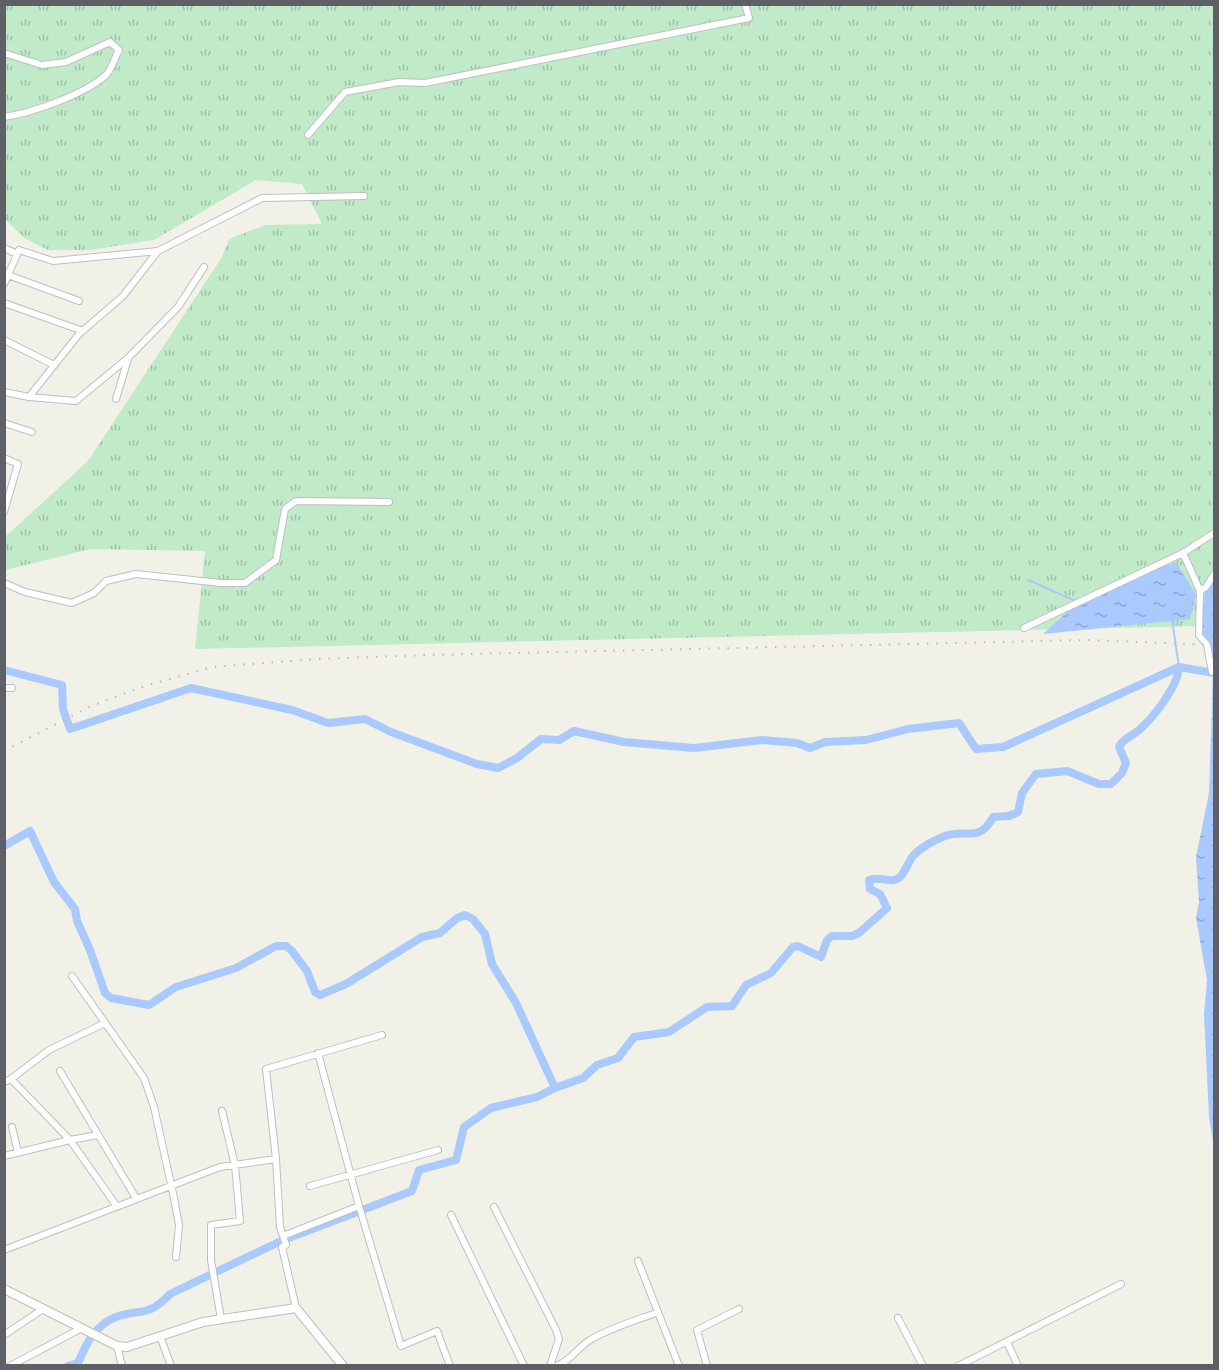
<svg xmlns="http://www.w3.org/2000/svg" width="1219" height="1370" font-family="Overpass,sans-serif">
  <defs>
    <pattern id="grass-tufts" width="24" height="20" patternUnits="userSpaceOnUse" patternTransform="scale(1.5)"><rect width="24" height="20" fill="#c1eac9"/><path d="M3 7l-1-3M5 7V3M7 7l1-3M15 17l-1-3M17 17v-4M19 17l1-3" fill="none" stroke="#a0c1a7"/></pattern>
    <pattern id="water-ripples" width="26" height="14" patternUnits="userSpaceOnUse" patternTransform="scale(1.5)"><rect width="26" height="14" fill="#a9c9ff"/><path d="M2 4q2-2 4 0t4 0M15 11q2-2 4 0t4 0" fill="none" stroke="#8da7d2"/></pattern>
  </defs>
  <rect width="100%" height="100%" fill="#f1f1e7"/>
  <path fill="url(#grass-tufts)" d="M5,5H1214V574L1201,626L195,649L205,551L91,549L5,570V537L88,461L222,257L229,239L266,225L322,224L302,184L256,180L154,240L91,250H48L24,238L5,219Z"/>
  <path fill="url(#water-ripples)" d="M1177,563L1196,595L1190,619L1043,634L1078,602L1154,568Z
    M1214,574V1147L1209,1117L1204,1014L1207,980L1196,918L1199,902L1196,857L1209,793L1212,703L1213,665L1201,626L1205,592Z"/>
  <g fill="none" stroke-linecap="round" stroke-linejoin="round">
    <path stroke="#a9c9ff" stroke-width="2" d="M1028,580L1078,602
      M1172,620L1179,667"/>
    <path stroke="#a9c9ff" stroke-width="8" d="M4,670L62,685L63,709L70,729L191,688L292,710L328,723L365,719L391,732L477,764L498,768L517,758L541,739L559,740L574,731L624,742L694,748L762,740L797,743L810,748L825,742L866,740L908,729L959,723L976,749L1003,747L1179,667
      M4,846L30,831L54,882L75,909L77,921L90,950L105,993L111,998L149,1005L176,987L236,968L276,946H286L292,951L307,971L315,992L320,995L346,984L422,937L440,933L457,918L465,915L473,919L485,934L492,964L516,1003L555,1088L583,1078L597,1065L618,1058L634,1037L669,1032L707,1007L732,1006L746,985L771,973L793,947L798,946L821,957L827,940L832,936H852L859,933L887,908L880,894L870,889L869,880C879,875 892,885 900,877C906,871 908,862 913,856C920,848 934,840 945,836C966,828 979,844 993,817L1009,816L1018,812L1022,793L1036,774L1067,771L1099,784H1111L1122,773L1126,763L1119,747C1123,738 1131,737 1139,730C1154,717 1178,686 1179,667L1214,673
      M68,1366L78,1363C86,1344 95,1325 116,1317C142,1308 147,1318 170,1294L281,1241L412,1191L419,1170L456,1160L464,1127L491,1108L537,1097L555,1088"/>
    <g stroke="#bebfc6" stroke-width="8">
      <path id="minor" d="M4,53L42,65L66,62L110,42L119,50C115,57 112,69 106,75C85,94 32,113 4,117
        M308,135L345,92L399,82L425,83L749,18L745,4
        M4,248L17,254
        M158,251L262,198L364,196
        M4,273L8,275L19,250L53,261L158,251L123,296L79,334L29,397L4,392
        M4,284L8,275L79,301
        M4,303L83,331
        M4,340L54,365
        M29,397L76,401L128,358L178,307L204,267
        M116,399L128,359
        M4,423L32,432
        M4,458L18,464L4,512
        M1183,553L1200,591L1199,635L1207,645L1212,672
        M4,583L25,592L72,603L94,593L106,581L136,574L221,583H245L276,560L285,509L296,501L389,502
        M1200,591L1206,587L1214,574
        M1024,628L1183,553L1214,533
        M4,688H12
        M72,976L144,1078L154,1107L174,1198L179,1225L176,1257
        M60,1071L136,1198
        M11,1079L49,1050L105,1023
        M4,1082L11,1079L70,1140L98,1135
        M12,1127L18,1152
        M4,1156L70,1140L116,1205
        M276,1159L266,1069L382,1035
        M310,1186L438,1150
        M359,1206L401,1346L437,1331L450,1366
        M494,1207L556,1330L559,1339L550,1366
        M451,1215L524,1366
        M283,1236L359,1206L318,1053
        M4,1250L220,1167L276,1159L280,1227L286,1245L282,1247L296,1308
        M638,1261L679,1366
        M898,1318L923,1366
        M221,1319L211,1260V1225L240,1221L235,1165L222,1111
        M4,1335L43,1309
        M160,1336L171,1366
        M1007,1342L1018,1366
        M117,1346L122,1366
        M10,1366L80,1329
        M556,1366C571,1361 577,1348 590,1340C610,1328 634,1321 656,1313
        M707,1366L697,1330L739,1309
        M958,1366L1121,1284"/>
    </g>
    <g stroke="#bebfc6" stroke-width="10">
      <path id="tertiary" d="M4,1289L117,1346L127,1347L203,1322L296,1308L343,1366"/>
    </g>
    <use href="#minor" stroke="#fff" stroke-width="6"/>
    <use href="#tertiary" stroke="#fff" stroke-width="8"/>
    <path stroke="#b9b9bb" stroke-width="2" stroke-dasharray="1.5 8" stroke-linecap="butt" d="M4,751L91,706L145,686L212,667L317,659L426,655L1087,640L1214,645"/>
  </g>
  <rect width="1219" height="1370" fill="none" stroke="#5e6068" stroke-width="12"/>
</svg>
